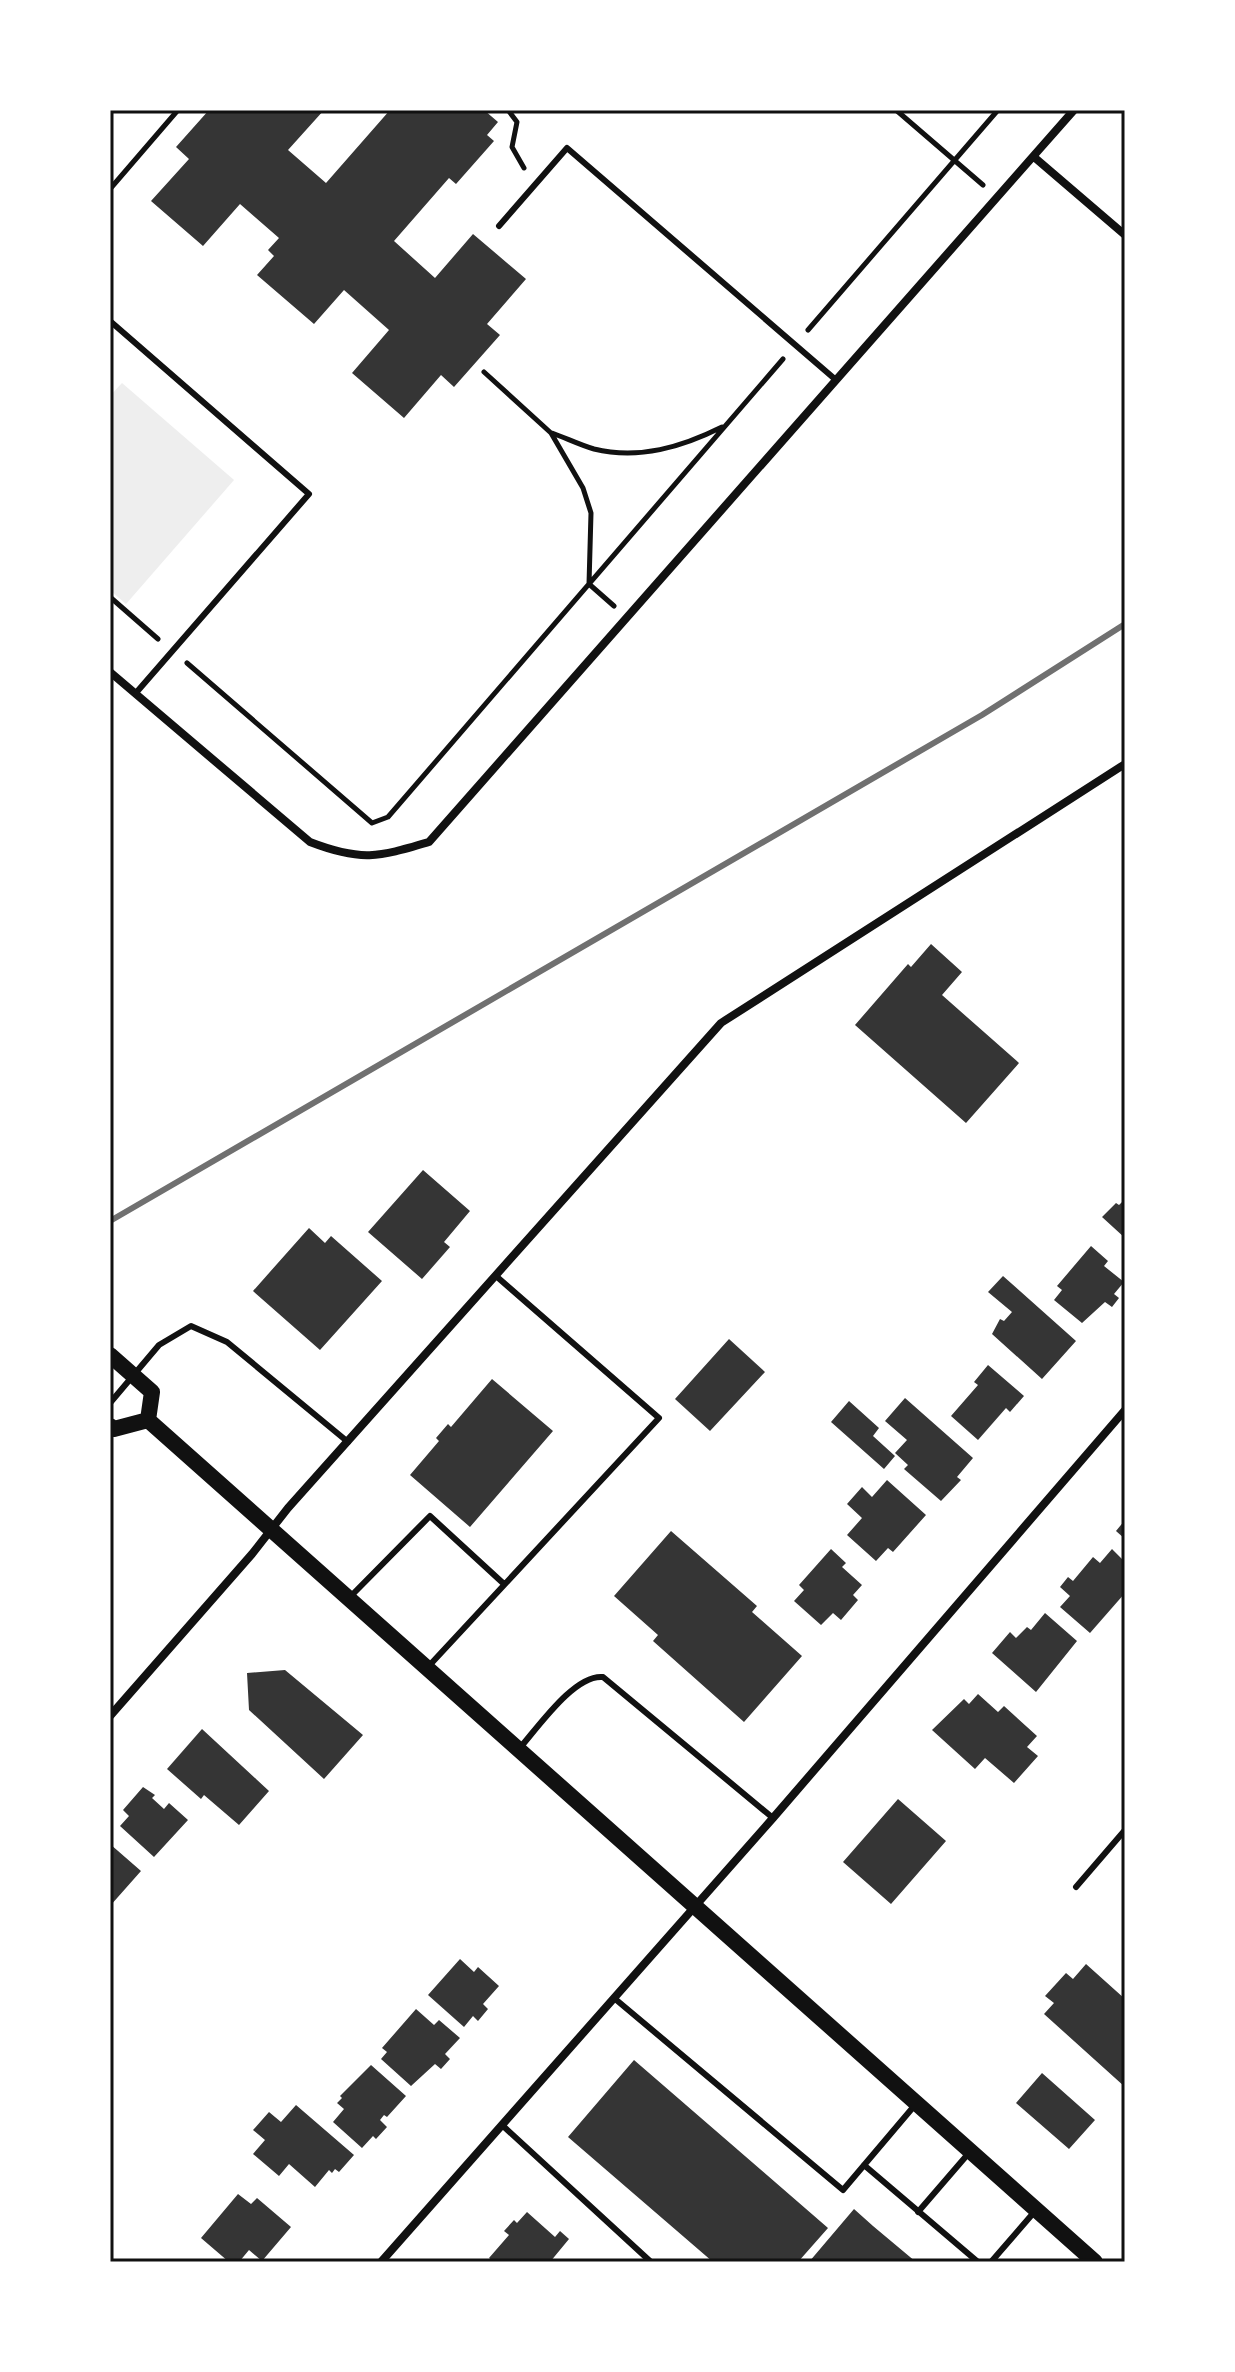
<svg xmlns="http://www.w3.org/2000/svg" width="1235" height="2372" font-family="Ubuntu,sans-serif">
  <rect width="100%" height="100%" fill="#fff"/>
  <path fill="#eee" d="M122,383L234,480L126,604L110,590V396Z"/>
  <path fill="#353535" d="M209,110H324L288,150L326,183L390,110H484L498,122L487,135L494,141L456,184L449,178L394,241L435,278L473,234L526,279L487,324L500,335L454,387L441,375L404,418L352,373L389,330L344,290L314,324L257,275L274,256L268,250L279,238L240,204L203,246L151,201L189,159L176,147Z
    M931,944L962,972L942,995L1019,1063L966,1123L855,1025L908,964L911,967Z
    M423,1170L470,1211L444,1242L450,1247L422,1279L368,1232Z
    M1125,1199V1238L1102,1217L1116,1203L1119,1205Z
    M309,1228L325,1243L331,1236L382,1281L320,1350L253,1291Z
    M1091,1246L1108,1261L1104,1266L1124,1282L1114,1294L1119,1298L1112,1307L1105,1302L1082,1323L1054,1300L1062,1290L1057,1286Z
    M1003,1276L1076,1341L1042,1379L992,1334L1000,1319L1004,1321L1012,1312L988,1292Z
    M729,1339L765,1372L710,1431L675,1399Z
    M988,1365L1024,1396L1010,1412L1006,1408L978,1440L951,1416L978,1385L974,1382Z
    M492,1379L553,1431L470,1527L410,1475L439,1441L436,1438L448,1424L451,1427Z
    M905,1398L973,1458L957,1477L961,1480L941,1501L904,1469L908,1465L895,1453L907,1440L885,1421Z
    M849,1401L879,1428L873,1436L895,1456L884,1469L831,1422Z
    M887,1480L926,1515L893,1552L888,1548L876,1561L847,1535L862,1518L847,1504L862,1487L872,1497Z
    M1125,1520V1539L1116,1531Z
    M671,1531L757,1606L752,1612L802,1656L744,1722L653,1641L658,1635L614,1596Z
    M831,1549L846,1563L842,1567L862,1585L853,1595L858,1600L841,1620L833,1613L821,1625L794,1601L804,1590L799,1585Z
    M1112,1549L1125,1562V1593L1090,1633L1060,1607L1070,1596L1060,1587L1068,1577L1073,1581L1093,1557L1100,1563Z
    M1045,1613L1077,1641L1036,1692L992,1653L1010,1632L1016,1638L1027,1627L1031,1630Z
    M285,1670L363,1735L324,1779L249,1710L247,1673Z
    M978,1694L998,1712L1004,1706L1037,1736L1027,1747L1038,1756L1014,1783L985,1758L975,1769L932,1730L964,1699L969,1704Z
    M202,1729L269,1791L239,1825L204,1795L201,1799L167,1769Z
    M143,1787L155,1795L152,1798L164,1809L169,1803L188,1820L154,1857L120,1826L129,1816L123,1810Z
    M898,1799L946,1841L891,1904L843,1862Z
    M110,1844L141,1871L110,1906Z
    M460,1959L474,1972L478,1967L499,1986L483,2004L488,2009L478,2021L473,2016L464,2027L428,1995Z
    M1086,1964L1125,1999V2087L1044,2014L1054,2003L1045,1996L1066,1973L1073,1979Z
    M416,2009L434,2025L439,2020L460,2038L445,2054L450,2059L441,2069L435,2064L411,2086L381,2059L387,2052L382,2048Z
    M634,2060L828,2228L798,2262H713L568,2137Z
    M371,2065L406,2096L387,2117L384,2115L380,2120L387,2127L376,2139L373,2136L362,2148L333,2122L344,2109L337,2103L342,2098L340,2096Z
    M1042,2073L1095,2120L1069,2149L1016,2103Z
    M296,2105L354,2155L339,2172L335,2169L332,2173L329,2170L315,2187L289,2164L279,2176L253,2154L265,2140L253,2130L269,2112L281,2122Z
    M238,2194L251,2204L257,2198L291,2227L262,2261L249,2250L239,2262H229L201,2238Z
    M854,2209L873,2226L916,2262H809Z
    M527,2212L555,2237L560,2231L569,2239L550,2262H494L489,2258L509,2235L504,2231L514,2220L517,2223Z"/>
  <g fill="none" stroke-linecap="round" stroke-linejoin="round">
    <path stroke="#111" stroke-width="5" d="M508,110L517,122L512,147L524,168
      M896,110L983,185
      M110,189L178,110
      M808,330L998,110
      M484,372L551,433L583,488L591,513L589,584L614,606
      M552,433C566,438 580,445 594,449C639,460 682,447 722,427
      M110,597L158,639
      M187,663L372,823L388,817L783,359"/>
    <path stroke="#111" stroke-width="6" d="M499,226L567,148L836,380
      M110,321L309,494L135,694
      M110,1403L159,1345L191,1326L227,1342L348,1442
      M349,1598L430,1516L504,1584
      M427,1668L659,1418L496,1276
      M518,1750C537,1729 574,1674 603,1677L773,1818
      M1076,1887L1125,1830
      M614,1998L843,2190L915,2105
      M502,2125L651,2262
      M864,2165L978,2262
      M918,2212L968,2154
      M991,2262L1036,2210"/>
    <path stroke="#111" stroke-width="8" d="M1034,157L1125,235
      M110,672L310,842C362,862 378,857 429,842L1074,110
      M110,1716L252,1554L288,1508L721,1023L1125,764
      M381,2262L773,1818L1125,1410"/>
    <path stroke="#111" stroke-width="16" d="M110,1355L152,1392L148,1420
      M148,1420L1095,2262
      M110,1426L114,1429L148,1420"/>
    <path stroke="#707070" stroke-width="6" d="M110,1221L982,715L1125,624"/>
  </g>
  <rect width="1235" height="2372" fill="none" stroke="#ffffff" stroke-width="224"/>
  <rect x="112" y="112" width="1011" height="2148" fill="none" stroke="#111" stroke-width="3"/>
</svg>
